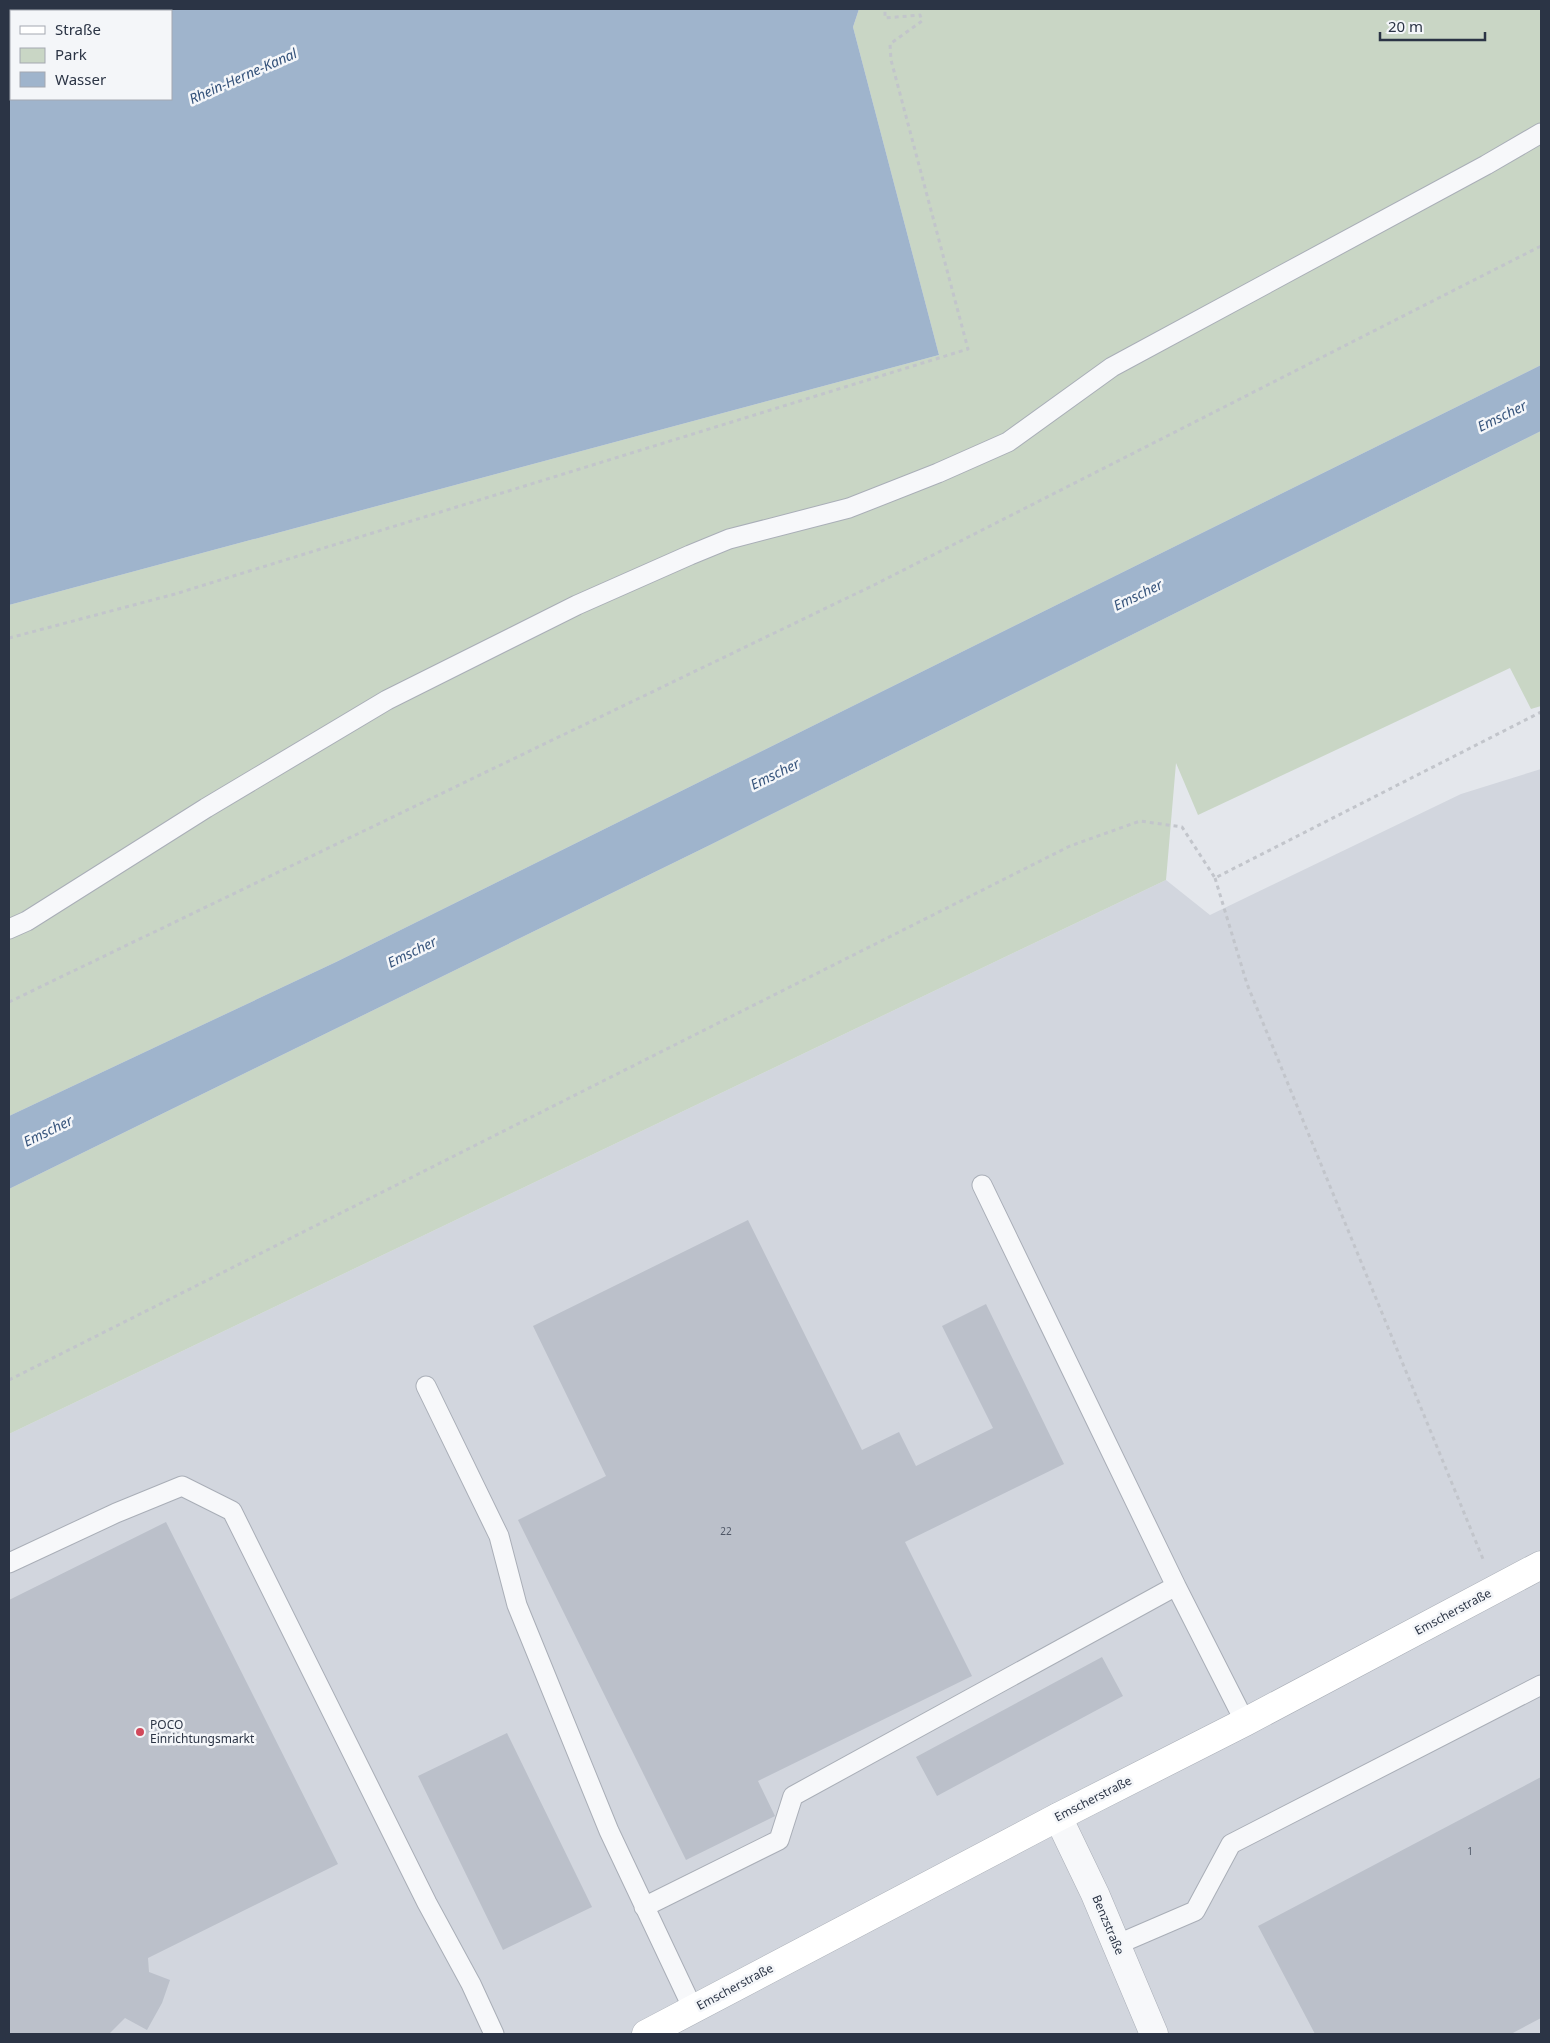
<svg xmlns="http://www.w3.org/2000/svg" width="1550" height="2043" font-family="'Noto Sans',sans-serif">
  <rect width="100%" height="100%" fill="#e4e7ec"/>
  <path fill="#d2d6de" d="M1541,769V2034H9V1434L1166,880L1210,915L1461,794Z"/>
  <path fill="#c9d6c5" d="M9,9H147L141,11H11V71L9,72Z
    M859,9H1541V365L336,962L9,1116V605L939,355L853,27Z
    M1541,431V706L1531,709L1510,668L1198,815L1176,763L1166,880L9,1434V1189L712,844Z"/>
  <path fill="#9fb4cc" d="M147,9H859L853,27L939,355L9,605V72L11,71V99H171V11H141Z
    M1541,365V431L712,844L9,1189V1116L336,962Z"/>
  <path fill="#bbc0ca" d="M748,1220L862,1450L899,1432L916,1466L993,1428L942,1326L986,1304L1064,1464L905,1542L972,1676L758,1781L775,1816L686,1860L518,1520L606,1476L533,1326Z
    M166,1522L338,1864L148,1958L149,1972L170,1980L162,2003L147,2030L125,2018L109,2034H9V1600Z
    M1102,1657L1123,1696L937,1796L916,1757Z
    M507,1733L592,1907L503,1950L418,1776Z
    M1541,1777V2018L1511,2034H1315L1258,1926Z"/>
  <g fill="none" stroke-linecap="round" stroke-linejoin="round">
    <g stroke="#a9aeb7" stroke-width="21">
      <path id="lane" d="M9,929L27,921L206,808L387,700L577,605L690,555L729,539L849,508L938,473L1008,442L1112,367L1486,165L1541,133
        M982,1185L1176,1586
        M426,1386L499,1536L517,1605L609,1831L693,2009
        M9,1563L116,1513L182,1486L232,1511L427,1903L471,1984L494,2034
        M644,1907L779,1840L793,1796L1176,1586L1245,1722
        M1116,1945L1195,1911L1231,1844L1541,1685"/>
    </g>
    <g stroke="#a9aeb7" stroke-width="29">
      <path id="street" d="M1058,1817L1095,1894L1154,2034"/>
    </g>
    <g stroke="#a9aeb7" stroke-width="29">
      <path id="secondary" d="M646,2034L1058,1817L1245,1722L1541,1565"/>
    </g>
    <path stroke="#c2c5cb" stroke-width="3" stroke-dasharray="4 4" stroke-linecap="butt" d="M40,11L46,9
      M9,26L11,25
      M9,638L175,594L968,349L891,60L890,44L922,21L920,15L885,18V9
      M1215,878L1247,984L1483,1559
      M9,1002L876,584L1541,246
      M9,1380L1070,846L1140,821L1182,827L1215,878L1541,712"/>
    <use href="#lane" stroke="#f7f8fa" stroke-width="19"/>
    <use href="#street" stroke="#f7f8fa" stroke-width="28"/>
    <use href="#secondary" stroke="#fff" stroke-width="28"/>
  </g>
  <circle fill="#d1495b" stroke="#f4f6f9" stroke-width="2" cx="140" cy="1732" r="5"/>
  <g text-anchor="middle" stroke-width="5" stroke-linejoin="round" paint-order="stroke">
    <g font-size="10" fill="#4f5766">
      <text x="726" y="1535">22</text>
      <text x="1470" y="1855">1</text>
    </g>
    <g font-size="12" fill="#2b3445" stroke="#f4f6f9">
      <text transform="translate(1453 1612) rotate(-28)" y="4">Emscherstraße</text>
      <text transform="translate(1093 1799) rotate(-27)" y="4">Emscherstraße</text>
      <text transform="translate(1108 1925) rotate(67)" y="4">Benzstraße</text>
      <text transform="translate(735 1987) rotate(-28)" y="4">Emscherstraße</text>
    </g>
    <g font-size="12" fill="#2b3445" stroke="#f4f6f9" text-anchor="start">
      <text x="150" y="1729">POCO<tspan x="150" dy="14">Einrichtungsmarkt</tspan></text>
    </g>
    <g font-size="14" font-style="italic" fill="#34527a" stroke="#f4f6f9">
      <text transform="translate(243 76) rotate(-24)" y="5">Rhein-Herne-Kanal</text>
      <text transform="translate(1502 416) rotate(-26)" y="5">Emscher</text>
      <text transform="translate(1138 595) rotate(-26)" y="5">Emscher</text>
      <text transform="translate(775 774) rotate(-26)" y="5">Emscher</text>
      <text transform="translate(412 952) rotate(-26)" y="5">Emscher</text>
      <text transform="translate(48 1131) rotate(-26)" y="5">Emscher</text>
    </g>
  </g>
  <rect width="1550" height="2043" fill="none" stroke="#2b3445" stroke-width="20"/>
  <rect x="10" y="10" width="162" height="90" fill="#f4f6f9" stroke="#a4a8b1"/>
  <rect x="20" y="26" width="25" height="8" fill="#ffffff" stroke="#a4a8b1"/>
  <text x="55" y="35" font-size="15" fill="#2b3445">Straße</text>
  <rect x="20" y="48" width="25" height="15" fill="#c9d6c5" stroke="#a4a8b1"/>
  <text x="55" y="60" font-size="15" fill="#2b3445">Park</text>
  <rect x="20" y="72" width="25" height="15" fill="#9fb4cc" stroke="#a4a8b1"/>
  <text x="55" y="85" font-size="15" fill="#2b3445">Wasser</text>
  <path d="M1380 32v8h105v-8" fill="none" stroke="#2b3445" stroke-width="2.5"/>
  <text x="1388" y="32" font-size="15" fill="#2b3445" stroke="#f4f6f9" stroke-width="4" paint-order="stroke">20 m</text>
</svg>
